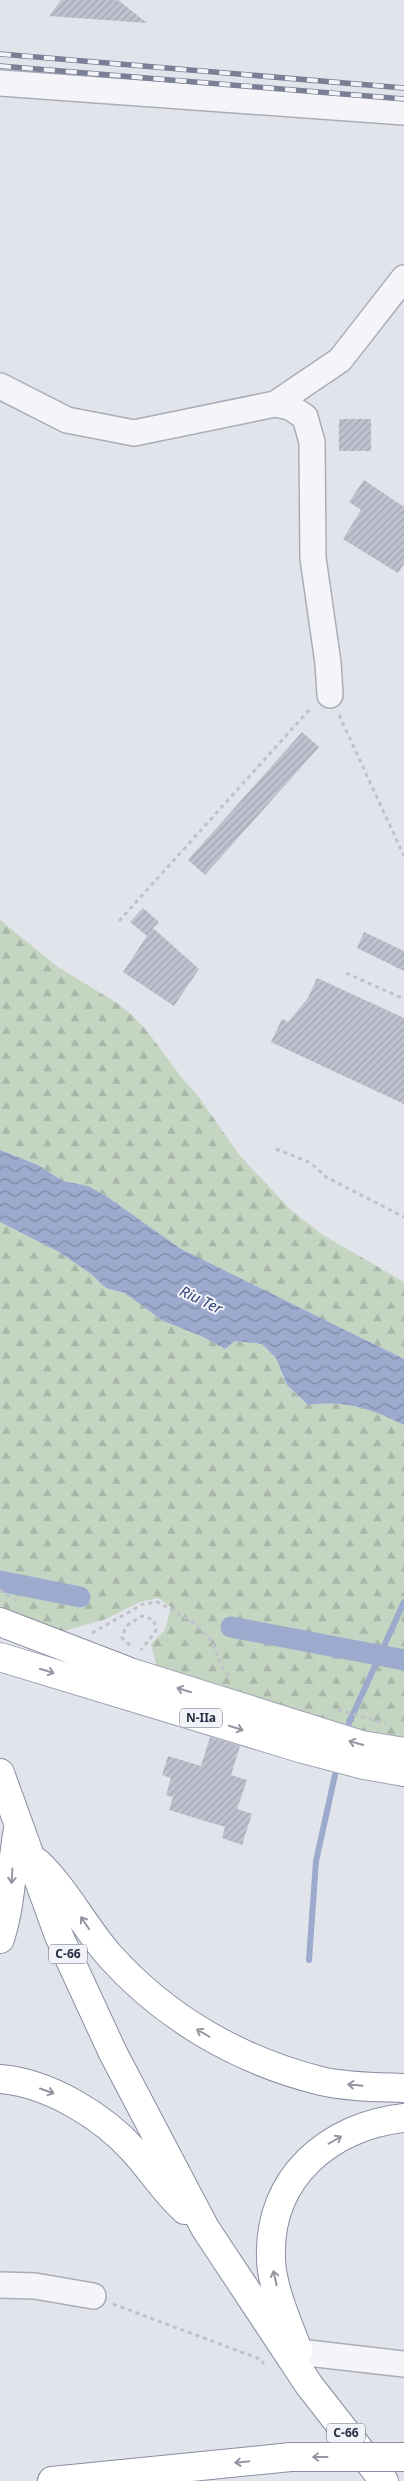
<svg xmlns="http://www.w3.org/2000/svg" width="404" height="2481" font-family="'Noto Sans',sans-serif">
  <defs>
    <pattern id="forest-firs" width="22" height="20" patternUnits="userSpaceOnUse" patternTransform="scale(1.25)"><rect width="22" height="20" fill="#c4d5c2"/><path d="M5 1l3.5 6h-7zM16 11l3.5 6h-7z" fill="#a8b7a8"/></pattern>
    <pattern id="water-waves" width="16" height="10" patternUnits="userSpaceOnUse" patternTransform="scale(1.25)"><rect width="16" height="10" fill="#9baacd"/><path d="M0 5q4-4 8 0t8 0" fill="none" stroke="#7e8ba8"/></pattern>
    <pattern id="building-hatch" width="6" height="6" patternUnits="userSpaceOnUse" patternTransform="scale(1.25)"><rect width="6" height="6" fill="#bec1ce"/><path d="M-1 1l2-2M0 6l6-6M5 7l2-2" fill="none" stroke="#a3a6b2"/></pattern>
  </defs>
  <rect width="100%" height="100%" fill="#e2e4eb"/>
  <path fill="url(#forest-firs)" d="M0,920L58,967L117,1003L132,1015L147,1031L182,1078L198,1096L240,1156L291,1210L323,1235L404,1282V1359L180,1249L106,1196L88,1186L63,1181L38,1165L0,1150Z
    M0,1222L59,1252L91,1274L106,1288L125,1293L163,1321L201,1336L225,1349L235,1341L262,1344L276,1358L287,1385L307,1405C345,1400 370,1408 404,1425V1742L378,1738L157,1668L151,1644L165,1630L171,1607L158,1598L140,1602L106,1619L64,1631L0,1606Z"/>
  <path fill="url(#water-waves)" d="M0,1150L38,1165L63,1181L88,1186L106,1196L181,1249L404,1359V1425C370,1408 345,1400 308,1405L287,1385L276,1358L262,1344L235,1341L225,1349L201,1336L163,1321L125,1293L106,1288L91,1274L59,1252L0,1222Z"/>
  <g fill="none" stroke-linecap="round" stroke-linejoin="round">
    <path stroke="#9baacd" stroke-width="6" d="M349,1723L404,1602
      M309,1960L316,1861L335,1775"/>
    <path stroke="#9baacd" stroke-width="21" d="M0,1581L80,1597
      M231,1627L404,1660"/>
  </g>
  <path fill="url(#building-hatch)" d="M61,0H118L147,23L49,16Z
    M339,419H371V451H339Z
    M364,480L404,507V564L398,573L343,539L361,510L349,502Z
    M302,732L319,747L205,875L188,860Z
    M143,908L159,922L153,928L199,969L174,1006L123,972L147,936L130,922Z
    M364,932L404,951V971L357,948Z
    M317,978L404,1018V1104L271,1042L282,1019L288,1022L308,998Z
    M210,1737L240,1746L231,1775L247,1780L237,1809L252,1814L242,1845L222,1838L225,1827L169,1810L173,1797L166,1795L171,1778L162,1775L168,1756L201,1766Z"/>
  <g fill="none" stroke-linecap="round" stroke-linejoin="round">
    <g stroke="#aaadb9" stroke-width="28">
      <path id="street" d="M0,83L404,112
        M0,386L67,420L134,433L275,404L340,360L404,278
        M275,404L290,407L305,417L312,442L313,558L328,663L330,695
        M0,2285L35,2286L93,2296
        M299,2352L404,2364"/>
    </g>
    <g stroke="#a0a5b7" stroke-width="30">
      <path id="primary" d="M0,1657L303,1749L364,1765L404,1772
        M101,1663L362,1745L404,1752"/>
    </g>
    <g stroke="#888ea3" stroke-width="30">
      <path id="highway" d="M0,1622L125,1670
        M401,1771L404,1772
        M0,1773L59,1936L113,2053L205,2228L309,2385L384,2481
        M38,1863C66,1890 83,1925 109,1955C165,2018 240,2061 321,2081C347,2087 377,2087 404,2088
        M0,1939C12,1901 11,1867 18,1829
        M0,2079C49,2083 103,2116 135,2152C152,2171 165,2192 185,2210
        M298,2350C288,2324 271,2285 271,2258C268,2178 329,2126 404,2118
        M52,2481L291,2457"/>
    </g>
    <path stroke="#c0c1ca" stroke-width="3" stroke-dasharray="4 4" stroke-linecap="butt" d="M339,715L404,856
      M119,921L311,708
      M346,973L404,999
      M276,1149L311,1163L326,1177L404,1217
      M0,1590L18,1602
      M92,1633L143,1604L158,1602L195,1624L211,1640L225,1673L232,1678
      M130,1645L122,1638L126,1626L142,1616L154,1620L156,1631L141,1650
      M338,1710L385,1723
      M113,2304L260,2359L264,2364"/>
    <use href="#street" stroke="#f5f5f9" stroke-width="25"/>
    <use href="#primary" stroke="#fff" stroke-width="28"/>
    <use href="#highway" stroke="#fff" stroke-width="28"/>
    <g stroke="#7a7f96" stroke-width="5.5">
      <path id="rail" d="M0,54L404,88
        M0,66L404,99"/>
    </g>
    <use href="#rail" stroke="#f2f3f8" stroke-width="4" stroke-dasharray="11" stroke-linecap="butt"/>
    <g stroke="#888ea3" stroke-width="30" stroke-linecap="butt">
      <path id="highway-bridge" d="M291,2457H404"/>
    </g>
    <use href="#highway-bridge" stroke="#fff" stroke-width="28"/>
  </g>
  <defs><path id="oneway-shaft" d="M-6 0H5M1.5-3L5.5 0L1.5 3" fill="none" stroke-width="1.6" stroke-linecap="round" stroke-linejoin="round" transform="scale(1.25)"/></defs>
  <g stroke="#9496a2">
    <use href="#oneway-shaft" transform="translate(47 1671) rotate(17)"/>
    <use href="#oneway-shaft" transform="translate(184 1690) rotate(-163)"/>
    <use href="#oneway-shaft" transform="translate(236 1728) rotate(17)"/>
    <use href="#oneway-shaft" transform="translate(356 1743) rotate(-164)"/>
    <use href="#oneway-shaft" transform="translate(12 1876) rotate(93)"/>
    <use href="#oneway-shaft" transform="translate(85 1923) rotate(-124)"/>
    <use href="#oneway-shaft" transform="translate(203 2033) rotate(-150)"/>
    <use href="#oneway-shaft" transform="translate(355 2085) rotate(-174)"/>
    <use href="#oneway-shaft" transform="translate(47 2091) rotate(19)"/>
    <use href="#oneway-shaft" transform="translate(335 2140) rotate(-30)"/>
    <use href="#oneway-shaft" transform="translate(275 2278) rotate(-103)"/>
    <use href="#oneway-shaft" transform="translate(320 2457) rotate(-180)"/>
    <use href="#oneway-shaft" transform="translate(242 2462) rotate(174)"/>
  </g>
  <g text-anchor="middle" stroke-width="4" stroke-linejoin="round" paint-order="stroke">
    <g fill="#f2f3f8" stroke="#65697a" stroke-width="1">
      <rect x="180" y="1708.5" width="42" height="19" rx="4"/>
      <rect x="49" y="1944.5" width="38" height="19" rx="4"/>
      <rect x="327" y="2423.5" width="38" height="19" rx="4"/>
    </g>
    <g font-size="12" font-weight="bold" fill="#292e44">
      <text x="201" y="1722">N-IIa</text>
      <text x="68" y="1958">C-66</text>
      <text x="346" y="2437">C-66</text>
    </g>
    <g font-size="15" font-style="italic" fill="#30447b" stroke="#f2f3f8">
      <text transform="translate(201 1300) rotate(26)" y="5">Riu Ter</text>
    </g>
  </g>
</svg>
